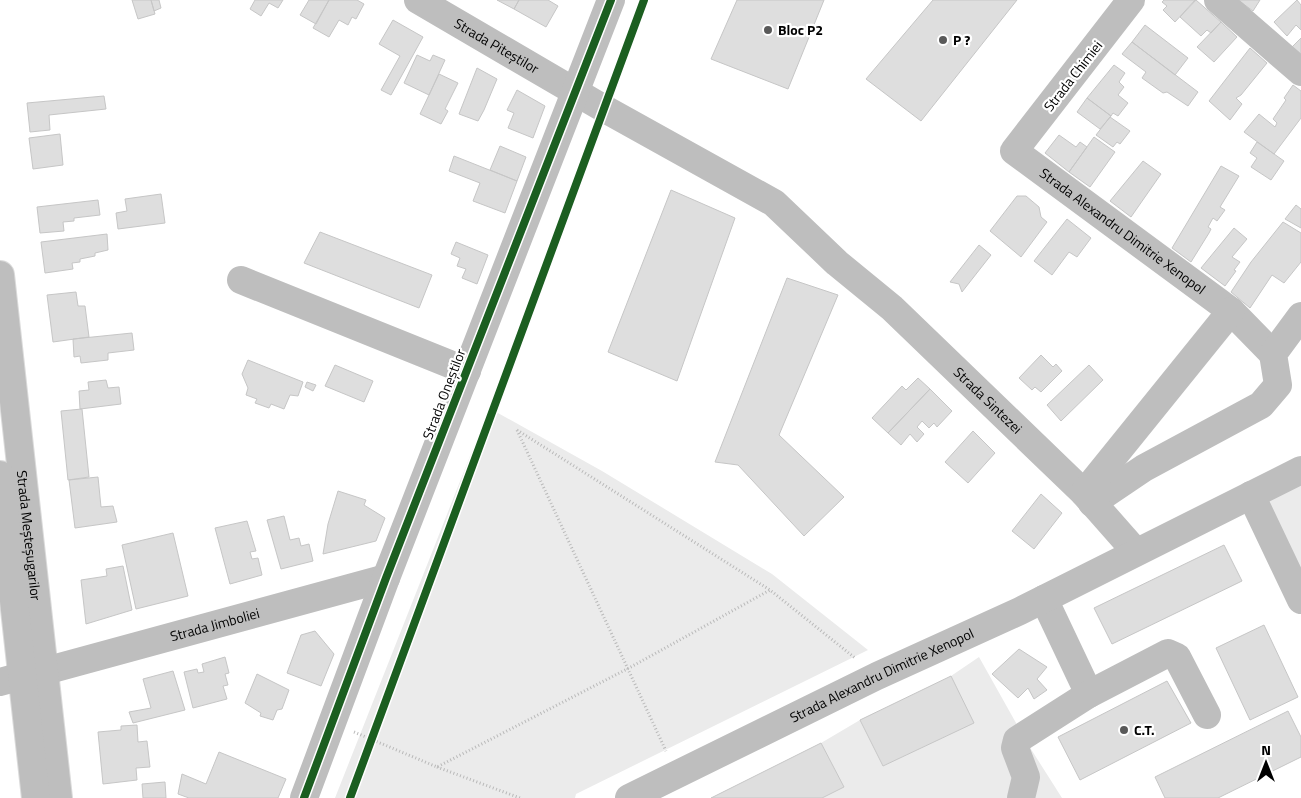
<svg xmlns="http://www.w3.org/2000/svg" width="1301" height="798" font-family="'Titillium Web',sans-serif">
  <rect width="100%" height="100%" fill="#fff"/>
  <path fill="#ebebeb" d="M489,408L602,471L772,574L868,650L576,794L575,798H335Z
    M1301,470V600L1251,495Z
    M979,657L1029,746L1062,798H822L844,787L821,743L860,720L883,766L973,723L951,676Z"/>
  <path fill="#dedede" stroke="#c6c6c6" d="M132,0H151L155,14L138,19Z
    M151,0H159L161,8L154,11Z
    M255,0H283L278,8L269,3L261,16L250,9Z
    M309,0H329L316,24L300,15Z
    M329,0H357L364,4L356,19L352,17L348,25L339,20L329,37L313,28Z
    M497,0H519L514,9Z
    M519,0H548L558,6L546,27L514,9Z
    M737,0H824L788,89L711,59Z
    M933,0H1017L921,121L866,79Z
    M1164,0H1195L1175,22L1163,10L1167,6L1162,2Z
    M1196,0L1221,22L1211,33L1207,30L1201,36L1180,17Z
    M1238,0H1260L1253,11Z
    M1297,0L1301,5V30L1296,25L1287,36L1274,22Z
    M393,20L423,37L391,95L381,90L400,56L379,44Z
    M1221,22L1237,37L1214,62L1197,47Z
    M1145,25L1188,58L1175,75L1132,42Z
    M1301,38V60L1287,52Z
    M1132,42L1198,92L1188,106L1167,92L1163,93L1142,78L1146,72L1122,54Z
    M1250,48L1267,63L1241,95L1236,98L1242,104L1230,120L1209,101Z
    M417,55L430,61L433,55L445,60L429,95L404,83Z
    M1114,65L1125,73L1119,82L1124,87L1118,95L1128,103L1118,116L1113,113L1111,116L1087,98Z
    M477,68L497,79L484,110L478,121L459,114Z
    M439,74L458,83L445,109L448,111L441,124L420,114Z
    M1293,85L1301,91V118L1274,154L1244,132L1259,114L1275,127L1277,123L1273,119L1286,100L1284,98Z
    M517,90L545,106L533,138L508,128L514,113L507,110Z
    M104,96L106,109L49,115L50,130L30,132L27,103Z
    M1087,98L1111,116L1100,129L1077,112Z
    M1110,117L1130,131L1120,144L1117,142L1113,147L1096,135Z
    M60,134L63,165L33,169L29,138Z
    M1059,135L1076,147L1080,142L1087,147L1069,172L1045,153Z
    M1094,137L1115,152L1090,187L1069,172Z
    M1257,142L1284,161L1271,180L1251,167L1257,158L1250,153Z
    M500,146L526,157L517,181L490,170Z
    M454,156L517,181L505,213L473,201L480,183L449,171Z
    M1143,161L1161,174L1131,217L1110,201Z
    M1221,166L1239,176L1220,207L1225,210L1217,221L1213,218L1208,227L1211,229L1209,233L1191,262L1172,248Z
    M671,190L735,218L677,381L608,352Z
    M161,194L165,223L118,229L116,213L127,211L125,199Z
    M1017,196H1026L1039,207L1041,217L1047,222L1021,257L990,231Z
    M98,200L100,215L74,218V221L63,222L64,231L40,233L37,207Z
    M1296,205L1301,209V228L1285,219Z
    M1067,219L1091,238L1077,257L1069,252L1052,275L1034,261Z
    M1283,222L1301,233V262L1284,283L1272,275L1250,308L1231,292L1251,262Z
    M1234,228L1247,239L1232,257L1240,262L1234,270L1236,271L1225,286L1201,268Z
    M320,232L432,275L419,308L304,263Z
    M107,234L108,250L95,253V256L80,259V262L72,263L73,269L45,273L41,242Z
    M456,242L488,255L477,284L462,278L466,269L457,266L460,258L451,254Z
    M979,245L991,255L962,292L959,284L950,282Z
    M787,278L838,295L779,435L844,497L804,536L738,465L715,462Z
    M76,292L78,306H85L89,337L53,342L47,295Z
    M132,333L134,350L108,353V360L81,363L80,356L74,357L73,339Z
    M1041,355L1053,367L1056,364L1062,371L1041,392L1035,387L1032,390L1019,378Z
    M248,360L303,382L298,396L290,395L284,409L271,404L269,408L255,403L257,399L246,395L248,388L242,374Z
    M335,365L373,381L364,402L325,386Z
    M1089,365L1103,380L1061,421L1047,405Z
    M918,378L930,389L888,433L872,418L902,386L906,390Z
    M106,380L108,388L119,387L121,404L80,409L79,391L89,390L88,382Z
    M307,382L316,385L313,391L305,387Z
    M930,389L952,411L937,427L934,423L929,428L922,421L917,427L924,434L917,442L910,434L901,445L888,433Z
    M82,409L89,477L68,480L61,411Z
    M973,431L995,453L968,483L945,462Z
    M98,477L101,507L113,506L117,522L75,528L69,480Z
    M338,491L366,500L364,505L385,518L376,541L323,554L328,524Z
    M1041,494L1062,513L1034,549L1012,531Z
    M284,516L290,540L299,538L301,546L309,544L313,561L281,569L267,520Z
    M247,521L256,551L250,552L252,559L258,558L262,575L230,584L215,528Z
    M173,533L188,596L136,609L122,545Z
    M1224,545L1242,581L1112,644L1094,608Z
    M123,566L132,610L86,624L81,580L107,576L106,569Z
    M1264,625L1298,697L1250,720L1216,648Z
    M315,631L334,654L321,686L287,673L301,635Z
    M1019,649L1047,667L1037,679L1047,690L1034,699L1028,688L1018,698L992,674Z
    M225,657L229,673L225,674L228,685L223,686L227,699L193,708L184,672L197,669L198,673L204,672L202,664Z
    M173,671L185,710L133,723L129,712L151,708L143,679Z
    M257,674L289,690L282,709L277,710L273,720L260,716L261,713L245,703Z
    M951,676L974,723L883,766L860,720Z
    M1167,681L1191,723L1080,780L1058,737Z
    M1288,711L1301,737V757L1218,798H1165L1155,777Z
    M137,725L138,742L147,741L150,767L136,768L137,780L103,784L98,732L121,730V726Z
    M821,743L844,787L822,798H711Z
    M219,752L286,779L278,798H189L178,794L182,774L206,784Z
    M165,782L166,798H143L142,784Z"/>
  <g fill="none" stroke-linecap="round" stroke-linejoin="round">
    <g stroke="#dbdbdb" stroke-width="30">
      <g id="major">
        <path id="s5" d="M0,275L58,798"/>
        <path d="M0,475L36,798"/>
      </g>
    </g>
    <path stroke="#b9b9b9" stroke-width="3" stroke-dasharray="1 2.5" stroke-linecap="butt" d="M517,430L666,751
      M517,430L770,590
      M354,732L437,767L629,668L770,590L855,658
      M437,767L520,798"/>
    <g stroke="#bebebe" stroke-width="28">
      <path id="s1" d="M418,0L603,108L774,203L837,263L892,308L1084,493"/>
      <path id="s2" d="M1131,0L1014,151L1231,311L1273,354"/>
      <path d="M1218,0L1301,72"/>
      <path d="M241,280L467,371"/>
      <path d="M1251,495L1301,600"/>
      <path d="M1092,503L1144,468L1261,405L1278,385L1273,354L1301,316"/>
      <path d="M1136,552L1084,493L1231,311"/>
      <path d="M1044,599L1089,694"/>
      <path id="s3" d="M45,671L386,578"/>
      <path d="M0,682L22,676"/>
      <path d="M304,798L386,578L611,0"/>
      <path id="s4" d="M629,798L877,676L1020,611L1301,470"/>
      <path d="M1021,798L1026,777L1015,748L1017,740L1089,694L1168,653L1177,657L1207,715"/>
    </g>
    <use href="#major" stroke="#bebebe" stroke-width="28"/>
    <g stroke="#fff" stroke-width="11">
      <path id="cycleway" d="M304,798L386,578L611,0
        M350,798L644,0"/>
    </g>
    <use href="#cycleway" stroke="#1b5e20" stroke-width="8"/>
  </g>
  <g fill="#595959" stroke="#fff" stroke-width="2">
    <circle cx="768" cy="30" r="5"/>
    <circle cx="943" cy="40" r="5"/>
    <circle cx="1124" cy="730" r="5"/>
  </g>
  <g text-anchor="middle" stroke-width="4.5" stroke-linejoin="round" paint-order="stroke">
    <g font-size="14" font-weight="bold" fill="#000" stroke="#fff" text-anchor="start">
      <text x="778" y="35">Bloc P2</text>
      <text x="953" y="45">P ?</text>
      <text x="1134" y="735">C.T.</text>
    </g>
    <g font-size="14" fill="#000" stroke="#fff">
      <text dy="5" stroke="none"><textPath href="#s1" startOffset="91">Strada Piteștilor</textPath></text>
      <text transform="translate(1073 76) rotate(-52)" y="5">Strada Chimiei</text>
      <text dy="5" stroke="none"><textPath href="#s2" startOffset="326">Strada Alexandru Dimitrie Xenopol</textPath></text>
      <text transform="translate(444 394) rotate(-69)" y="5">Strada Oneștilor</text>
      <text dy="5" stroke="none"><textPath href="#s1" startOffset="701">Strada Sintezei</textPath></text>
      <text dy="5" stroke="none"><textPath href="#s5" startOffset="262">Strada Meșteșugarilor</textPath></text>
      <text dy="5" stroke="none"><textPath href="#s3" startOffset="176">Strada Jimboliei</textPath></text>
      <text dy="5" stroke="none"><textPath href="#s4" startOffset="281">Strada Alexandru Dimitrie Xenopol</textPath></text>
    </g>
  </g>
  <g transform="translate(1266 763)" stroke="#ffffff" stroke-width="4" paint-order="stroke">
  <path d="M0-4L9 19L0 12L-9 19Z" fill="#000000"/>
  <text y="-8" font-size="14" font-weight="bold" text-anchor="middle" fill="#000000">N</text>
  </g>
</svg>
